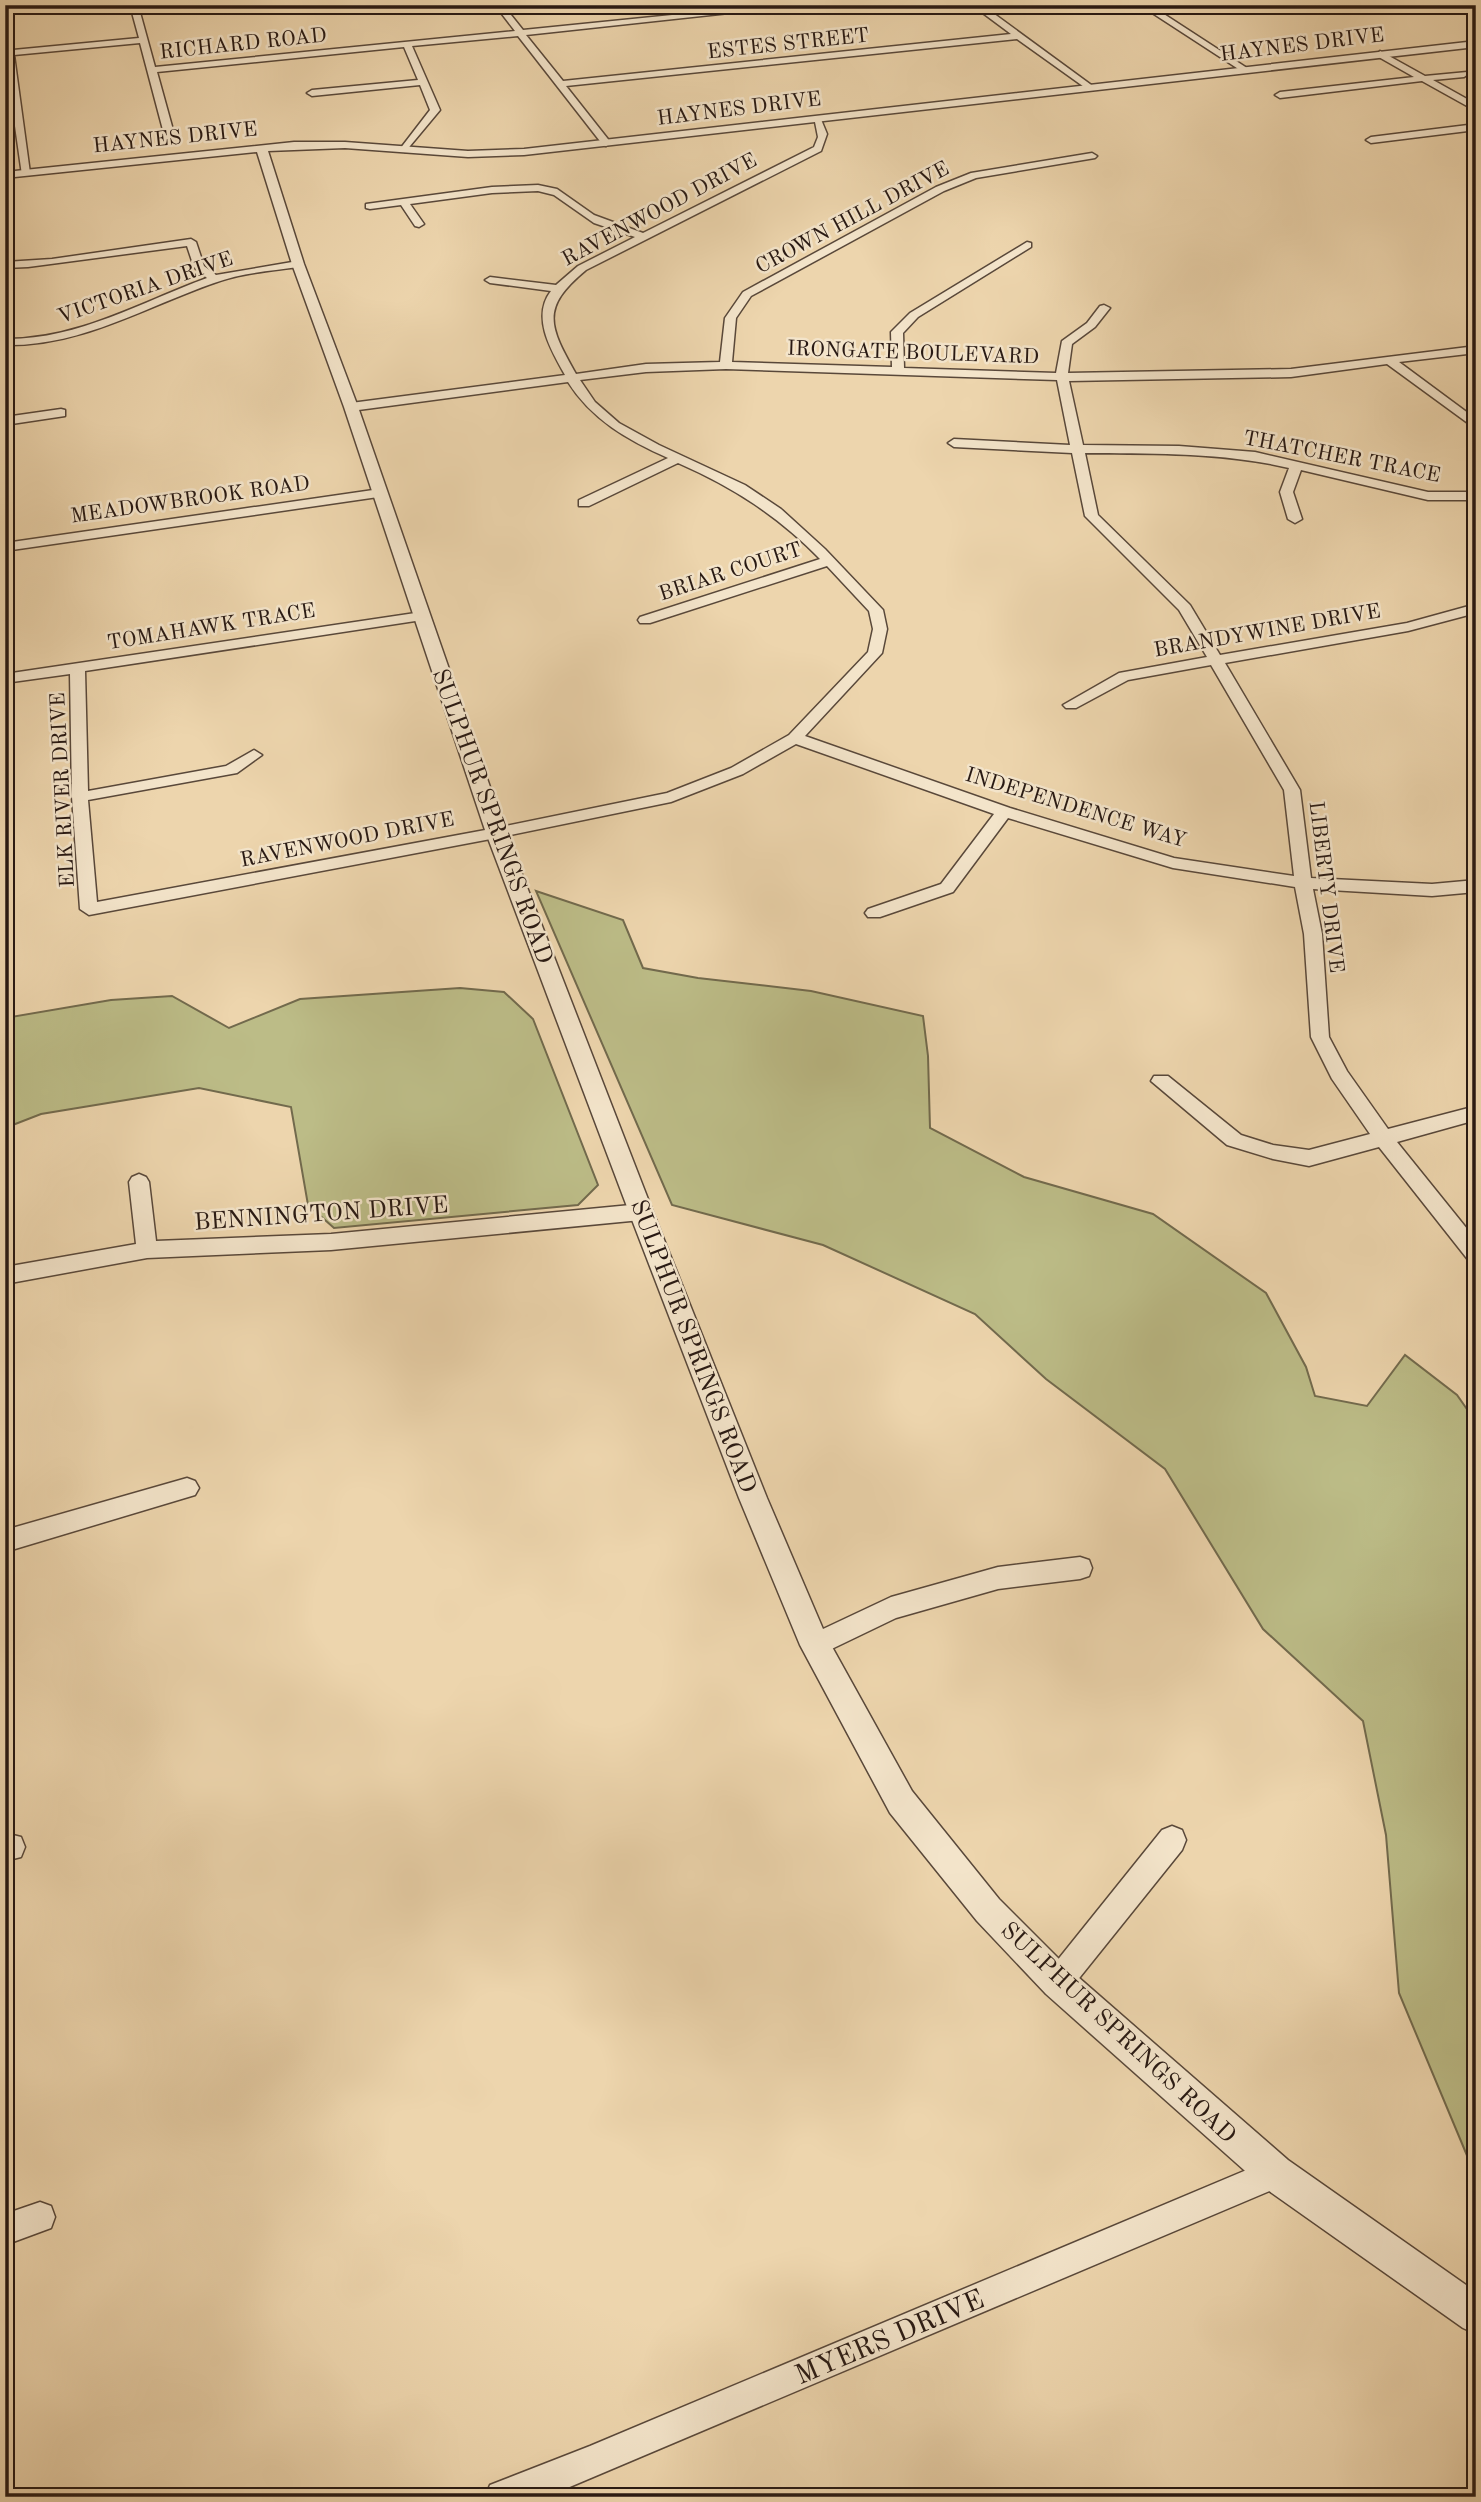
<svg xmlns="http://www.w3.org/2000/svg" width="1481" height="2502" font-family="'Old Standard TT',serif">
  <rect width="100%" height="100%" fill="#edd5ad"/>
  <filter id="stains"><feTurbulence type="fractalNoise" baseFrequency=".00286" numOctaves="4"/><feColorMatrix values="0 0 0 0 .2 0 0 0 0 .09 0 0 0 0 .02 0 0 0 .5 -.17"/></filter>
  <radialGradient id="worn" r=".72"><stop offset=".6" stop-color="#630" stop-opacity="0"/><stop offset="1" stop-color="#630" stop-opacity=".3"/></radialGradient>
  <path fill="#bcbc87" stroke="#726a4d" stroke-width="2" d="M536,891L623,920L643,968L698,978L811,991L923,1016L928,1056L930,1128L1024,1177L1153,1214L1266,1293L1306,1367L1315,1396L1367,1406L1405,1355L1457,1395L1476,1422V2177L1399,1993L1386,1835L1363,1721L1263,1629L1165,1469L1046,1379L975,1314L823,1245L672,1205Z
    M460,988L504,992L533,1019L598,1185L578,1205L334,1228L308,1205L291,1107L199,1088L41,1114L5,1128V1018L111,1000L172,996L229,1028L300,999Z"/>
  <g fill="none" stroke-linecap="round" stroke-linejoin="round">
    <g stroke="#59483a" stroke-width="3">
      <path id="minor" d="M130,5H138L155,67L515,31L495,5H503L523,30L772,5H803L526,35L563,81L1011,34L972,5H982L1094,87L1087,89L1017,39L566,86L611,143L606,146L603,145L518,36L412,46L440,110L405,152L400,149L430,110L420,85L312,96L307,93L312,90L418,80L404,47L157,72L173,130L168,133L163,130L140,43L14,55L30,173L22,175L5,56V20L9,22L13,50L139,38Z
        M1140,5H1150L1250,70L1243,72Z
        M1380,51L1425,76L1467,72L1468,74L1464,77L1433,80L1476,104V111L1422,81L1280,98L1275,95L1280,92L1414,77L1377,56Z
        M814,117H820L827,134L821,151L586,270C540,308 549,326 576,374L646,364L720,362L725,318L743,292L936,187L971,173L1092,153L1097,156L1095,158L976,178L944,191L751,296L736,318L732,362L892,367L891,332L910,313L1027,242L1031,243V247L918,317L903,333L904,368L1056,373L1062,341L1087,323L1100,306L1104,305L1110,308L1095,327L1072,344L1068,373L1291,369L1476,346V353L1399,362L1476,419V429L1387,364L1291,377L1069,381L1083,445L1179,446L1255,452L1428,492H1476V500H1428L1301,470L1293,492L1302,519L1295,523L1288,519L1280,492L1289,468C1222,452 1153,454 1085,453L1098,515L1190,605L1220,655L1407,623L1476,604V613L1408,631L1225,663L1300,790L1311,878L1432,884L1476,880V892L1432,896L1313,889L1322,934L1329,1037L1347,1071L1388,1129L1476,1106V1120L1397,1142L1476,1240V1263L1469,1261L1379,1147L1309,1166L1273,1159L1227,1145L1151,1081L1154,1076H1168L1241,1135L1273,1145L1309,1150L1370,1134L1332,1079L1311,1037L1304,934L1295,887L1173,868L1008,818L953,892L880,917H868L865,913L868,909L941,884L994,814L796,744L743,774L671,802L496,838L89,915L80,909L72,797L70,674L5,683V674L422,612L429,616L422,620L85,671L88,791L226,766L254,750L262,755L237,773L88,800L97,902L496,828L667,793L731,768L789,735L868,652L873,629L869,611L827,566L650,623H640L638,620L640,617L820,559C778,516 733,487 678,463L589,506H579V500L668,458C628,440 592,420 568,382L351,411L345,407L351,403L565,375C551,350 531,317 551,291L490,283L485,280L490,277L556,285L578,266L635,237L594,223L554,195L538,191L492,193L410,204L424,224L419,227L415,226L401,205L370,209L366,208V204L492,187L538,185L557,189L594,215L643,233L814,147L818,137ZM726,369L1057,380L1070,445L954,439L948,443L954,447L1072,453L1085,516L1179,610L1207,657L1119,673L1063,705L1066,708H1076L1128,680L1211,665L1284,790L1294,876L1174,858L1010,808L805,736L882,653L887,629L883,610L825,549L781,509L745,485L659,445L619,423L595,402L580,380L646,372Z
        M1476,124V130L1371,143L1366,140L1371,137Z
        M191,239L196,242L204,266L216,275L298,261L303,264L298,267C270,271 241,273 214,283C145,307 80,347 5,345V339C77,340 141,302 207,278L194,267L187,246L28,267L5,268V262L52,259Z
        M61,409L65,410V416L5,425V417Z
        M380,489L387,493L385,496L5,551V543Z
        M139,1174L146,1177L149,1182L156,1241L331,1234L641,1204L648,1206L651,1212L648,1218L641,1220L331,1250L147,1258L5,1284V1267L136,1244L129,1182L132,1177Z
        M187,1478L195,1481L199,1488L195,1495L5,1552V1530Z
        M1080,1557L1089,1560L1092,1568L1089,1576L1080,1579L998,1589L896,1618L815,1657L806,1653L802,1645L806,1637L891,1597L998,1567Z
        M1172,1826L1182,1830L1186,1840L1182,1850L1068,1992L1058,1996L1048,1992L1044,1982L1048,1972L1162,1830Z
        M5,1833L21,1837L25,1847L21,1857L5,1861Z
        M1275,2158L1286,2162L1290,2173L1286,2184L546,2497H485L490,2485L590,2446Z
        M40,2202L51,2206L55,2217L51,2228L5,2245V2214Z"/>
    </g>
    <g stroke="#59483a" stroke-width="3">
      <path id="tertiary" d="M1476,41V47L524,155L468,157L345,148L268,151L304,264L358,407L506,833L653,1212L767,1498L826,1636L912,1791L999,1899L1070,1970L1288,2160L1476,2292V2334L1463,2328L1262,2186L1046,1994L977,1921L890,1813L800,1645L739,1498L629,1212L486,833L344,407L292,264L257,152L5,178V172L294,142H345L468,151L524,149Z"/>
    </g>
    <use href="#minor" fill="#f3e4ca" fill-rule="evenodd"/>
    <use href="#tertiary" fill="#f3e4ca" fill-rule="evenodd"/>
  </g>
  <g text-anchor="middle" stroke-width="5" stroke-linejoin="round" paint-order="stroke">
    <g font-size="21" fill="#281913" stroke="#f3e4ca">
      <text transform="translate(243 43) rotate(-6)" y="7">RICHARD ROAD</text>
      <text transform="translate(788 43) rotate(-6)" y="7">ESTES STREET</text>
      <text transform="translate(1302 44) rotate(-7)" y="7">HAYNES DRIVE</text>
      <text transform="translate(739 108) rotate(-7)" y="7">HAYNES DRIVE</text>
      <text transform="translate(175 137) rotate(-6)" y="7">HAYNES DRIVE</text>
      <text transform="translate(659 209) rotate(-28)" y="7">RAVENWOOD DRIVE</text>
      <text transform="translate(852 217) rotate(-28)" y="7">CROWN HILL DRIVE</text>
      <text transform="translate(145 287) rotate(-19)" y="7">VICTORIA DRIVE</text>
      <text transform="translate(913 352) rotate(2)" y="7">IRONGATE BOULEVARD</text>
      <text transform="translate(1342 456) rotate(11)" y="7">THATCHER TRACE</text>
      <text transform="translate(190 499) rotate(-8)" y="7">MEADOWBROOK ROAD</text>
      <text transform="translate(730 571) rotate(-18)" y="7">BRIAR COURT</text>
      <text transform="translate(211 626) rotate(-9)" y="7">TOMAHAWK TRACE</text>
      <text transform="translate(1267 630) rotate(-10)" y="7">BRANDYWINE DRIVE</text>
      <text transform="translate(62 790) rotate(-93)" y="7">ELK RIVER DRIVE</text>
      <text transform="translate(1076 807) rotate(17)" y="7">INDEPENDENCE WAY</text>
      <text transform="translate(347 839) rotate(-11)" y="7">RAVENWOOD DRIVE</text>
      <text transform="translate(1327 887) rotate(83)" y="7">LIBERTY DRIVE</text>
    </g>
    <g font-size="24" fill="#281913" stroke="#f3e4ca">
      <text transform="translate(493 816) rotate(70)" y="8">SULPHUR SPRINGS ROAD</text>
      <text transform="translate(321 1213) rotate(-4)" y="8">BENNINGTON DRIVE</text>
      <text transform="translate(694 1346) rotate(69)" y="8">SULPHUR SPRINGS ROAD</text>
      <text transform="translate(1119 2032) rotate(43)" y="8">SULPHUR SPRINGS ROAD</text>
    </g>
    <g font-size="28" fill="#281913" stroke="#f3e4ca">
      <text transform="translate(889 2336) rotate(-23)" y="10">MYERS DRIVE</text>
    </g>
  </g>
  <rect width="1481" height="2502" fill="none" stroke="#edd5ad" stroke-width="28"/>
  <rect x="7" y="7" width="1467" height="2488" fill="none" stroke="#281913" stroke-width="3.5"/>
  <rect x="14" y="14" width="1453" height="2474" fill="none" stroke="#281913" stroke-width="2"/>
  <rect width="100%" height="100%" filter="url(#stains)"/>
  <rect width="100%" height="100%" fill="url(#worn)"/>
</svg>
